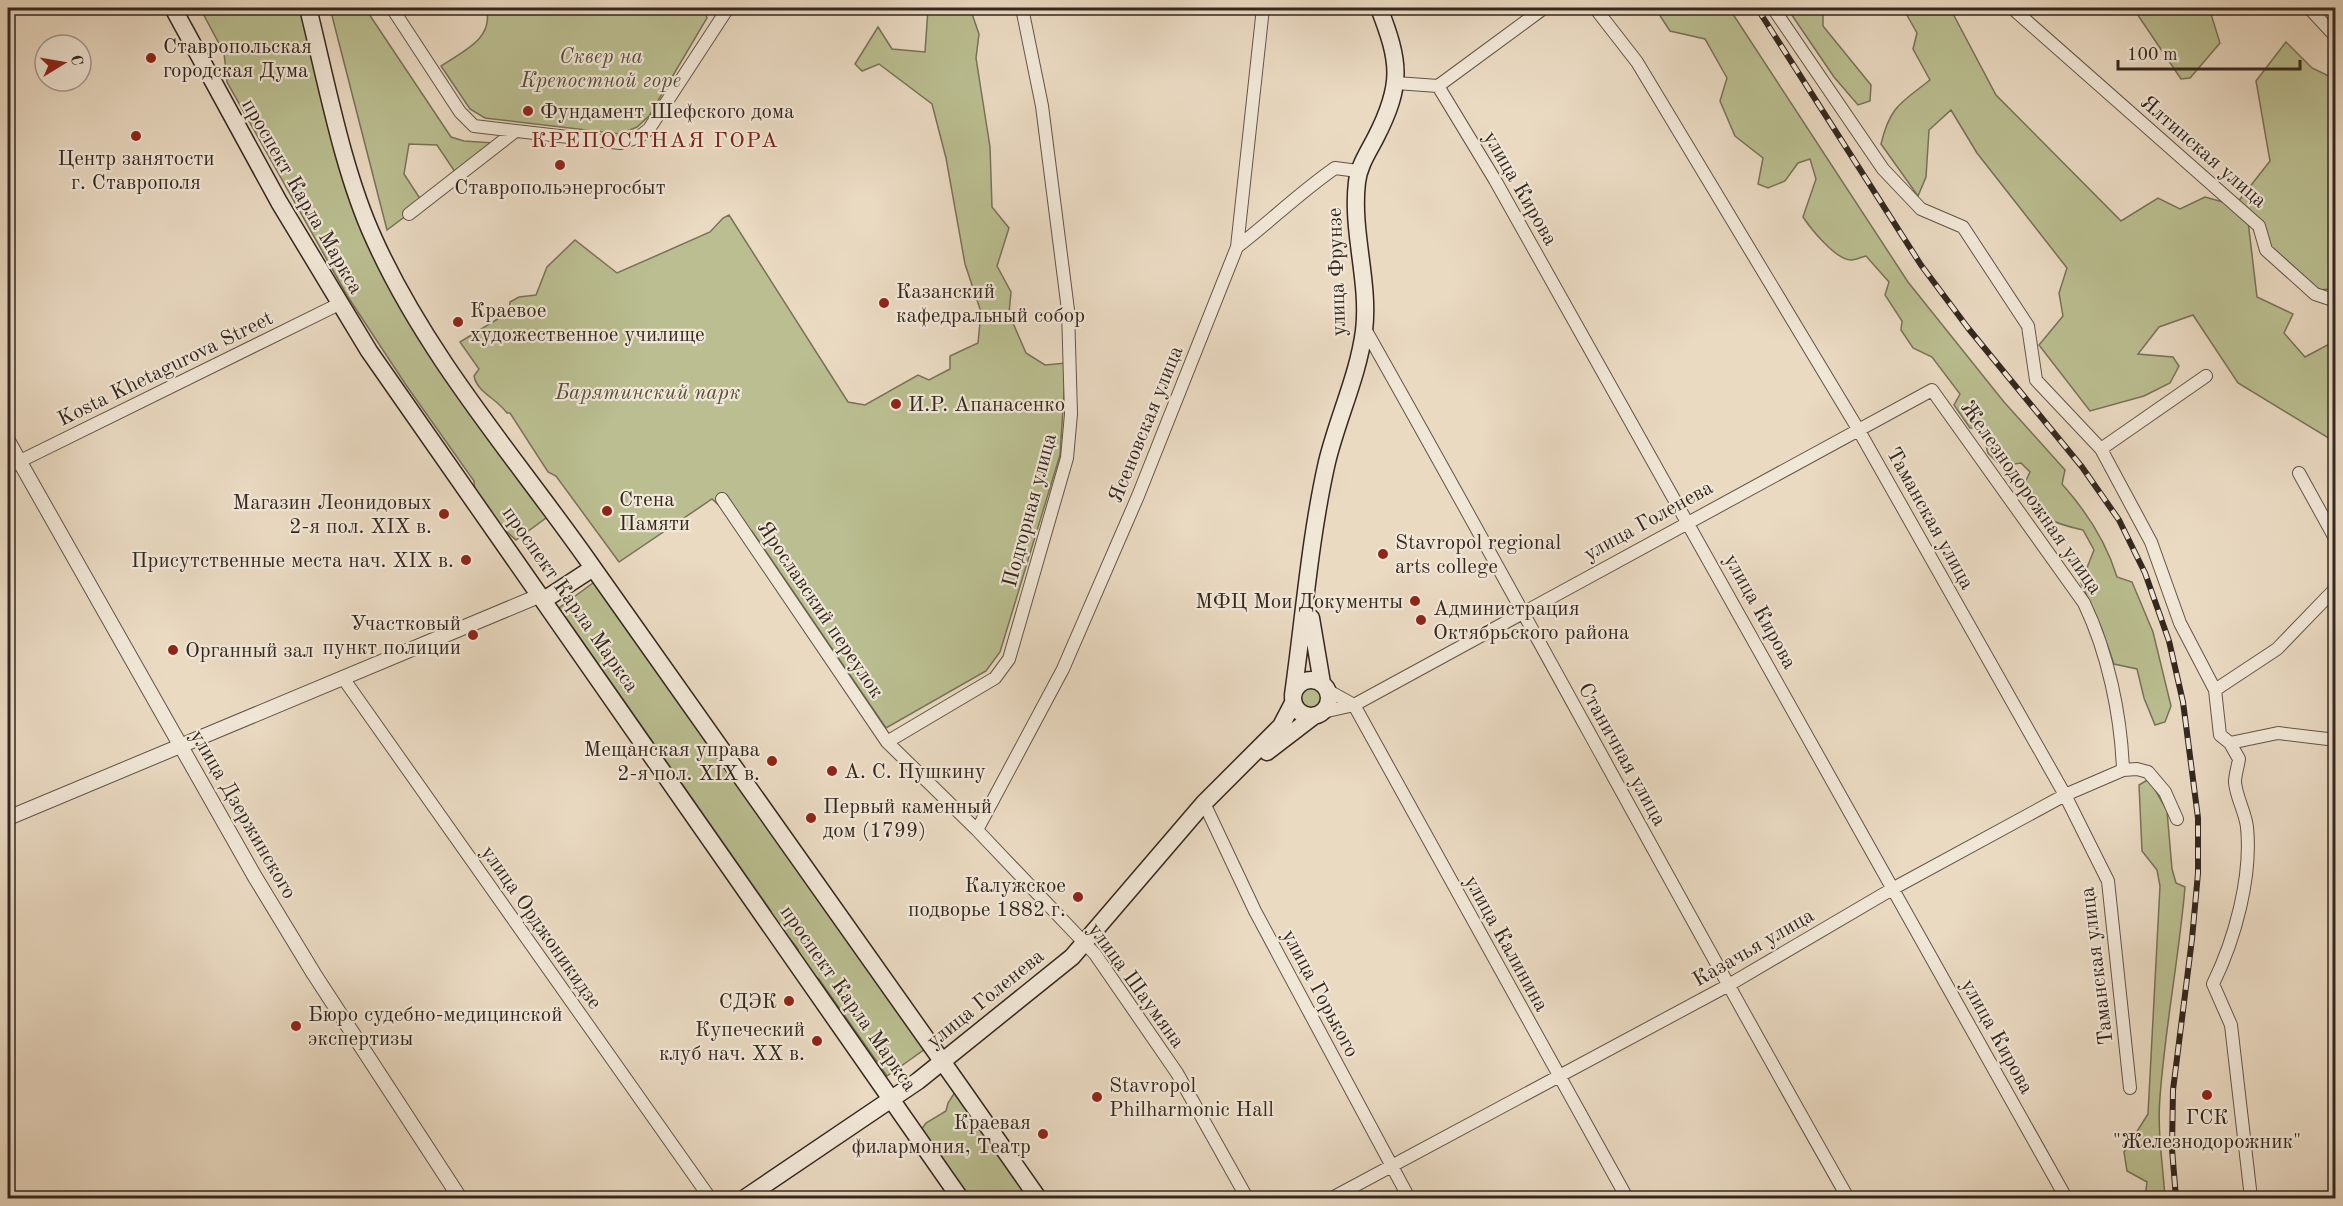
<svg xmlns="http://www.w3.org/2000/svg" width="2343" height="1206" font-family="'Old Standard TT',serif">
  <rect width="100%" height="100%" fill="#eadac2"/>
  <filter id="stains"><feTurbulence type="fractalNoise" baseFrequency=".00333" numOctaves="4"/><feColorMatrix values="0 0 0 0 .2 0 0 0 0 .09 0 0 0 0 .02 0 0 0 .5 -.17"/></filter>
  <radialGradient id="worn" r=".72"><stop offset=".6" stop-color="#630" stop-opacity="0"/><stop offset="1" stop-color="#630" stop-opacity=".3"/></radialGradient>
  <path fill="#babe90" stroke="#777258" stroke-width="1.5" d="M200,8H304L361,221L550,515L516,540L491,518L488,506L475,492L474,481L406,385L348,297L227,82L224,53Z
    M330,8H365L451,137L464,141L495,143L455,172L437,145L409,144L404,174L423,203L387,230Z
    M486,8H704L707,18L649,116L637,127L620,134L485,118L470,109L441,66C463,51 495,38 486,8Z
    M937,8H970L979,34L976,58L990,147L992,207L1009,228L997,266L1011,292L1009,314L1026,353L1045,365L1066,363L1060,455L1000,652L986,671L886,728L752,531L744,528L712,499L619,562L556,476L548,472L510,413H507C496,398 477,392 474,376L479,369L460,342L509,312L510,302L519,297L536,295L547,267L575,240L617,273L710,232L723,218L729,215L848,402L865,405L918,375L929,380L950,369V356L978,343L981,312L965,264L946,158L932,104L879,64L862,71L855,64L878,27L892,49L925,52L928,9Z
    M1655,8H1729L1908,282L2004,402L2065,470L2062,484C2087,512 2106,541 2117,577L2132,582L2153,632L2171,706L2165,722L2155,725L2144,698L2137,669L2114,664L2101,627L2081,583L2094,550L2083,530C2051,523 2039,518 2022,489L2030,472L2021,463L2001,466L1988,453L1981,428H1970L1954,405L1960,394L1932,357L1913,348L1901,330L1902,321L1885,295L1889,282L1866,256C1861,257 1855,260 1851,260C1836,260 1811,229 1803,217L1816,179L1810,159L1798,163L1785,181L1768,188L1758,184L1763,158L1735,136L1720,101L1727,78L1705,39L1670,31Z
    M1787,8H1823V26L1871,85L1870,101L1858,105L1834,77Z
    M1903,8H1946L1951,10L1996,95L2121,221L2158,198L2180,209L2205,197L2230,204L2248,221L2257,297L2293,314L2284,333L2305,357L2333,342L2335,347V442L2238,383L2193,315L2159,327L2138,354L2173,357L2179,366L2170,383L2144,396L2090,411L2039,345L2063,316L2059,293L2067,268L1977,153L1951,110L1929,130L1926,177L1918,196L1881,144C1890,106 1901,103 1930,80L1913,49L1917,33Z
    M2133,8H2216L2210,11L2220,43L2190,78L2181,79Z
    M2286,42L2312,68L2335,79L2336,284L2332,289L2317,290L2270,246L2237,203L2270,161L2256,81Z
    M597,580L925,1049L887,1076L819,979C810,975 798,960 798,949L772,916L771,911L559,608Z
    M1299 698a13 13 0 1 1 26 0a13 13 0 1 1-26 0Z
    M2149,779L2167,811L2172,869L2176,883L2185,887C2179,958 2165,1027 2160,1097C2157,1130 2163,1166 2165,1198H2145L2147,1182L2127,1171L2124,1152L2148,1114L2160,886L2157,870L2142,851L2139,785Z
    M955,1092L1030,1198H970L921,1130L926,1123L946,1111L948,1103Z"/>
  <g fill="none" stroke-linecap="round" stroke-linejoin="round">
    <g stroke="#625448" stroke-width="14">
      <path id="minor" d="M392,8L460,112L474,126L620,143L639,137L649,129L728,8
        M1595,8L1637,62L1858,429L2065,795L2108,881L2130,1088
        M1773,8L1883,169L1921,209L1963,227L2028,326L2036,380L2101,449L2151,542L2180,623L2215,690L2220,735L2230,743L2239,759C2238,766 2235,775 2235,782C2236,797 2245,811 2247,827C2252,877 2235,939 2213,984L2231,1025L2251,1198
        M2012,8L2259,226L2266,250L2315,294L2336,301
        M2309,8L2336,37
        M1396,83L1438,86L1495,180L2065,1196
        M1438,86L1544,8
        M409,214L513,133
        M1237,247C1271,221 1299,193 1335,168L1358,171
        M1365,329C1528,617 1684,910 1848,1198
        M2101,449L2206,376
        M8,467L339,304
        M2299,473L2336,540
        M722,499L887,742L977,830L1095,954L1177,1073L1247,1198
        M343,678L710,1198
        M1327,690L1354,705
        M2215,690L2277,649L2334,590L2336,583
        M1354,705L1627,1198
        M1323,712L1354,705L1932,390L2084,603C2108,653 2121,715 2123,770
        M887,742L995,678L1009,659L1067,458L1071,414L1068,310L1042,106L1022,8
        M2230,743L2278,733L2336,740
        M1204,803L1255,911L1409,1198
        M977,830L1063,669L1138,496L1237,247L1263,8
        M1332,1198L1727,986L1894,888L2065,795L2123,770L2137,769L2148,772L2165,792L2177,819"/>
    </g>
    <g stroke="#625448" stroke-width="16">
      <path id="tertiary" d="M8,441L255,877L314,974L460,1198
        M8,818L541,595"/>
    </g>
    <g stroke="#342720" stroke-width="19">
      <path id="secondary" d="M173,8L279,202L369,351L960,1198
        M308,8C326,80 343,172 374,239C427,357 515,457 589,562C738,775 890,985 1038,1198
        M544,600L593,568
        M1311,618L1322,683
        M1293 698a18 18 0 1 1 36 0a18 18 0 1 1-36 0Z
        M1293,695C1304,617 1310,537 1327,462C1338,417 1358,376 1364,331C1370,282 1351,232 1357,182C1359,165 1369,151 1376,137C1403,84 1400,62 1379,8
        M1267,752L1314,716
        M745,1198L918,1081L1072,957L1204,803L1281,726L1293,703"/>
    </g>
    <use href="#minor" stroke="#f1e7d7" stroke-width="12"/>
    <use href="#tertiary" stroke="#f1e7d7" stroke-width="14"/>
    <use href="#secondary" stroke="#f1e7d7" stroke-width="16"/>
    <g stroke="#342720" stroke-width="6">
      <path id="rail" d="M1757,8L1921,265L1968,328L2082,467L2119,520L2145,573L2169,641L2183,702L2198,818V873L2192,939L2173,1090L2172,1149L2176,1198"/>
    </g>
    <use href="#rail" stroke="#f1e7d7" stroke-width="4" stroke-dasharray="11" stroke-linecap="butt"/>
  </g>
  <g fill="#8f2418" stroke="#f1e7d7" stroke-width="2">
    <circle cx="151" cy="58" r="6"/>
    <circle cx="528" cy="111" r="6"/>
    <circle cx="136" cy="136" r="6"/>
    <circle cx="560" cy="165" r="6"/>
    <circle cx="884" cy="303" r="6"/>
    <circle cx="458" cy="322" r="6"/>
    <circle cx="896" cy="404" r="6"/>
    <circle cx="607" cy="511" r="6"/>
    <circle cx="444" cy="514" r="6"/>
    <circle cx="1383" cy="554" r="6"/>
    <circle cx="466" cy="560" r="6"/>
    <circle cx="1415" cy="601" r="6"/>
    <circle cx="1421" cy="620" r="6"/>
    <circle cx="473" cy="635" r="6"/>
    <circle cx="173" cy="650" r="6"/>
    <circle cx="772" cy="761" r="6"/>
    <circle cx="832" cy="771" r="6"/>
    <circle cx="811" cy="818" r="6"/>
    <circle cx="1078" cy="897" r="6"/>
    <circle cx="789" cy="1001" r="6"/>
    <circle cx="296" cy="1026" r="6"/>
    <circle cx="817" cy="1041" r="6"/>
    <circle cx="2207" cy="1095" r="6"/>
    <circle cx="1097" cy="1097" r="6"/>
    <circle cx="1043" cy="1134" r="6"/>
  </g>
  <g text-anchor="middle" stroke-width="4.5" stroke-linejoin="round" paint-order="stroke">
    <g font-size="21" fill="#342720" stroke="#f1e7d7" text-anchor="start">
      <text x="163" y="53">Ставропольская<tspan x="163" dy="24">городская Дума</tspan></text>
      <text x="540" y="118">Фундамент Шефского дома</text>
      <text x="136" y="165" text-anchor="middle">Центр занятости<tspan x="136" dy="24">г. Ставрополя</tspan></text>
      <text x="560" y="194" text-anchor="middle">Ставропольэнергосбыт</text>
      <text x="896" y="298">Казанский<tspan x="896" dy="24">кафедральный собор</tspan></text>
      <text x="470" y="317">Краевое<tspan x="470" dy="24">художественное училище</tspan></text>
      <text x="908" y="411">И.Р. Апанасенко</text>
      <text x="619" y="506">Стена<tspan x="619" dy="24">Памяти</tspan></text>
      <text x="432" y="509" text-anchor="end">Магазин Леонидовых<tspan x="432" dy="24">2-я пол. XIX в.</tspan></text>
      <text x="1395" y="549">Stavropol regional<tspan x="1395" dy="24">arts college</tspan></text>
      <text x="454" y="567" text-anchor="end">Присутственные места нач. XIX в.</text>
      <text x="1403" y="608" text-anchor="end">МФЦ Мои Документы</text>
      <text x="1433" y="615">Администрация<tspan x="1433" dy="24">Октябрьского района</tspan></text>
      <text x="461" y="630" text-anchor="end">Участковый<tspan x="461" dy="24">пункт полиции</tspan></text>
      <text x="185" y="657">Органный зал</text>
      <text x="760" y="756" text-anchor="end">Мещанская управа<tspan x="760" dy="24">2-я пол. XIX в.</tspan></text>
      <text x="844" y="778">А. С. Пушкину</text>
      <text x="823" y="813">Первый каменный<tspan x="823" dy="24">дом (1799)</tspan></text>
      <text x="1066" y="892" text-anchor="end">Калужское<tspan x="1066" dy="24">подворье 1882 г.</tspan></text>
      <text x="777" y="1008" text-anchor="end">СДЭК</text>
      <text x="308" y="1021">Бюро судебно-медицинской<tspan x="308" dy="24">экспертизы</tspan></text>
      <text x="805" y="1036" text-anchor="end">Купеческий<tspan x="805" dy="24">клуб нач. ХХ в.</tspan></text>
      <text x="1109" y="1092">Stavropol<tspan x="1109" dy="24">Philharmonic Hall</tspan></text>
      <text x="2207" y="1124" text-anchor="middle">ГСК<tspan x="2207" dy="24">"Железнодорожник"</tspan></text>
      <text x="1031" y="1129" text-anchor="end">Краевая<tspan x="1031" dy="24">филармония, Театр</tspan></text>
    </g>
    <g font-size="21" font-style="italic" fill="#564d3c" stroke="#f1e7d7">
      <text x="601" y="63">Сквер на<tspan x="601" dy="24">Крепостной горе</tspan></text>
      <text x="648" y="399">Барятинский парк</text>
    </g>
    <g font-size="21" fill="#342720" stroke="#f1e7d7">
      <text transform="translate(2204 151) rotate(41)" y="7">Ялтинская улица</text>
      <text transform="translate(1521 188) rotate(60)" y="7">улица Кирова</text>
      <text transform="translate(303 196) rotate(60)" y="7">проспект Карла Маркса</text>
      <text transform="translate(1336 272) rotate(-92)" y="7">улица Фрунзе</text>
      <text transform="translate(165 368) rotate(-26)" y="7">Kosta Khetagurova Street</text>
      <text transform="translate(1145 424) rotate(-68)" y="7">Ясеновская улица</text>
      <text transform="translate(2032 497) rotate(55)" y="7">Железнодорожная улица</text>
      <text transform="translate(1029 510) rotate(-75)" y="7">Подгорная улица</text>
      <text transform="translate(1931 518) rotate(61)" y="7">Таманская улица</text>
      <text transform="translate(1648 520) rotate(-29)" y="7">улица Голенева</text>
      <text transform="translate(571 599) rotate(55)" y="7">проспект Карла Маркса</text>
      <text transform="translate(821 609) rotate(56)" y="7">Ярославский переулок</text>
      <text transform="translate(1761 611) rotate(61)" y="7">улица Кирова</text>
      <text transform="translate(1623 754) rotate(61)" y="7">Станичная улица</text>
      <text transform="translate(244 814) rotate(60)" y="7">улица Дзержинского</text>
      <text transform="translate(542 927) rotate(55)" y="7">улица Орджоникидзе</text>
      <text transform="translate(1507 943) rotate(61)" y="7">улица Калинина</text>
      <text transform="translate(1753 947) rotate(-30)" y="7">Казачья улица</text>
      <text transform="translate(2096 966) rotate(-97)" y="7">Таманская улица</text>
      <text transform="translate(1137 985) rotate(54)" y="7">улица Шаумяна</text>
      <text transform="translate(1321 993) rotate(62)" y="7">улица Горького</text>
      <text transform="translate(849 998) rotate(55)" y="7">проспект Карла Маркса</text>
      <text transform="translate(985 998) rotate(-39)" y="7">улица Голенева</text>
      <text transform="translate(1998 1036) rotate(61)" y="7">улица Кирова</text>
    </g>
    <g font-size="22" letter-spacing="1.5" fill="#7a1f14" stroke="#f1e7d7">
      <text x="655" y="147">КРЕПОСТНАЯ ГОРА</text>
    </g>
  </g>
  <rect width="2343" height="1206" fill="none" stroke="#eadac2" stroke-width="30"/>
  <rect x="9" y="9" width="2325" height="1188" fill="none" stroke="#342720" stroke-width="3"/>
  <rect x="15" y="15" width="2313" height="1176" fill="none" stroke="#342720" stroke-width="1.5"/>
  <g transform="translate(63 63) rotate(79)"><circle r="28" fill="#f1e7d7" stroke="#a59a8e" stroke-width="1.5"/>
  <path d="M0-4.5L10 22L0 15L-10 22Z" fill="#8f2418"/>
  <text y="-9" font-size="16" font-weight="bold" text-anchor="middle" fill="#342720">С</text>
  </g>
  <path d="M2118 60v9h182v-9" fill="none" stroke="#342720" stroke-width="3"/>
  <text x="2127" y="60" font-size="18" fill="#342720" stroke="#f1e7d7" stroke-width="4.5" paint-order="stroke">100 m</text>
  <rect width="100%" height="100%" filter="url(#stains)"/>
  <rect width="100%" height="100%" fill="url(#worn)"/>
</svg>
